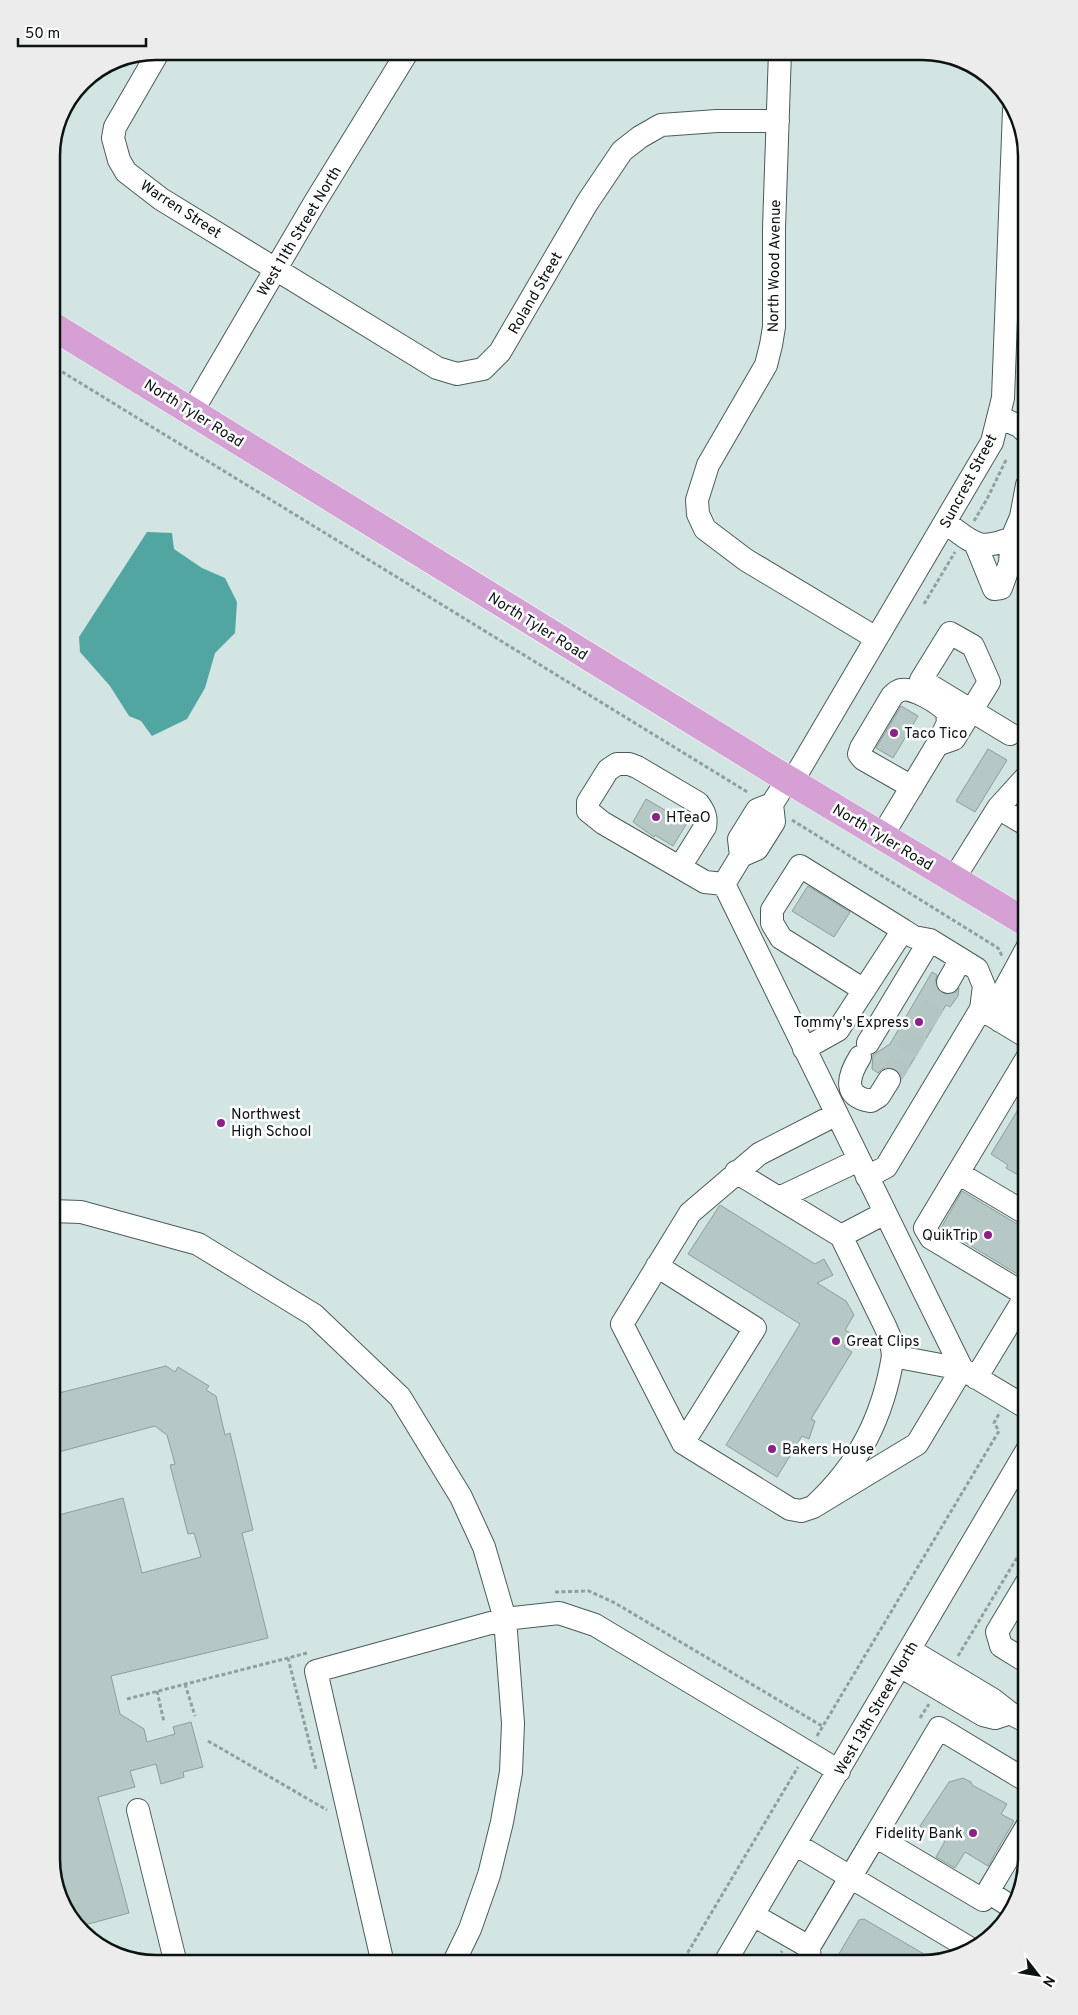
<svg xmlns="http://www.w3.org/2000/svg" width="1078" height="2015" font-family="Overpass,sans-serif">
  <rect width="100%" height="100%" fill="#d2e5e3"/>
  <path fill="#51a6a1" d="M147,532L172,533L174,549L202,568L225,578L237,602L235,633L215,653L205,688L187,719L152,736L141,721L129,716L110,686L80,652L79,637Z"/>
  <path fill="#b5c8c6" stroke="#8c9e9d" d="M901,706L918,716L893,758L876,748Z
    M988,749L1007,760L975,812L956,801Z
    M646,799L687,823L673,846L655,835L654,837L633,822Z
    M808,886L850,912L834,937L792,911Z
    M932,972L937,975L935,983L936,988L941,993L949,995L955,993L959,988L958,996L950,1007L946,1005L902,1079L896,1069L890,1067L883,1068L878,1073L872,1069L873,1055L890,1044Z
    M1027,1095V1175L1020,1171L1018,1175L1006,1168L1008,1165L991,1154Z
    M962,1191L1027,1230V1262L1019,1275L941,1228Z
    M720,1205L815,1264L824,1259L833,1275L817,1283L846,1301L854,1315L845,1330L852,1334L844,1347L852,1352L811,1419L815,1421L809,1439L802,1436L777,1477L726,1445L800,1324L688,1254Z
    M166,1366L175,1372L178,1367L209,1386L206,1390L216,1396L225,1435L230,1433L253,1530L242,1533L268,1638L111,1676L120,1714L144,1729L147,1742L175,1734L173,1727L191,1722L203,1767L183,1772L184,1777L161,1784L156,1764L130,1771L135,1787L98,1797L129,1913L81,1926L59,1899L51,1859V1517L123,1498L142,1573L201,1557L194,1533L188,1534L170,1465L175,1464L167,1435L155,1426L55,1453L51,1439V1395Z
    M963,1778L971,1782L972,1785L1007,1804L1001,1814L1014,1821L988,1866L965,1852L955,1868L936,1857L945,1841L920,1826L949,1782Z
    M864,1919L936,1961L922,1964H833L859,1920Z"/>
  <g fill="none" stroke-linecap="round" stroke-linejoin="round">
    <path stroke="#b4c6c4" stroke-width="22" stroke-dasharray="22 11" stroke-linecap="butt" d="M889,1080L948,982"/>
    <g stroke="#4b5c5b" stroke-width="24">
      <path id="minor" d="M159,51L115,127L113,138L119,160L126,172L161,199L437,368L457,374L483,369L500,352L587,203L622,151L640,137L661,125L717,121H778
        M780,51L774,228V327L771,345L766,365L708,465L697,500L698,514L705,529L746,560L876,638
        M192,412L315,202L408,51
        M999,417L1019,426L1027,433
        M946,523C974,543 977,552 1012,538L1021,517L1027,485
        M976,545L994,589L1001,588L1010,563L1012,538
        M792,782L992,442L1003,398L1014,110
        M912,787L863,759L859,754L861,748L892,696C895,693 897,691 901,690C913,687 939,703 947,712L948,723L937,745
        M772,804L774,822L757,849L741,856L724,884L962,1369L1027,1408
        M998,808L1027,776
        M882,836L937,745L954,739L989,682L973,646L950,633L921,680L1010,734
        M741,856L739,839L757,810L772,804L779,793
        M680,867L705,827C707,817 704,811 698,803L637,767L629,764H617L608,770L588,802V811L603,823L705,882L724,884
        M953,880L998,808L1027,825
        M948,982L961,959
        M864,990L781,938L772,923V910L800,866L903,930
        M1000,1021L1002,994L1027,948
        M1000,1021L1019,1006L1027,993
        M868,1043L930,940
        M804,1049L838,1030L903,930L914,937L930,940L977,969L984,986L981,1009
        M860,1057C848,1076 842,1097 871,1101L879,1096L889,1080
        M736,1172L841,1236L885,1326L891,1340L893,1356
        M958,1173L925,1228L931,1238L1026,1295
        M867,1177L886,1167L981,1009L1027,1037
        M779,1198L859,1160
        M51,1211L81,1212L198,1244L314,1315L400,1397L461,1497L484,1547L505,1619L513,1723L511,1772L502,1822L489,1875L470,1929L453,1964
        M1027,1214L958,1173L1027,1058
        M841,1236L885,1213
        M657,1266L755,1328L683,1443
        M976,1378L1027,1294
        M813,1507C859,1465 883,1417 893,1356L962,1369L917,1444L813,1507L801,1511L790,1509L683,1443L622,1324L690,1213L759,1154L837,1114
        M910,1650L992,1699L1010,1713L1027,1722
        M1027,1662L1001,1646L997,1632L1027,1582
        M900,1666L983,1715L995,1718L1010,1713
        M138,1810L176,1964
        M875,1836L939,1728L1027,1781
        M795,1844L971,1949
        M988,1892L1012,1907
        M753,1915L809,1947L810,1964
        M809,1947L875,1836L983,1900L1027,1826
        M383,1964L316,1671L505,1619L559,1613L595,1625L839,1771
        M724,1964L1027,1450"/>
    </g>
    <g stroke="#fff" stroke-width="29">
      <path id="major" d="M51,325L787,779L1027,923"/>
    </g>
    <path stroke="#91a09f" stroke-width="3" stroke-dasharray="4 2.5" stroke-linecap="butt" d="M51,365L749,793
      M1024,409L1027,388
      M974,521L987,499L1006,460
      M924,604L955,552
      M792,820L998,948L1002,956
      M1019,1381L1027,1373
      M555,1592L589,1591L615,1603L822,1726
      M307,1653L288,1658L316,1769
      M958,1656L1027,1541
      M185,1684L195,1716
      M157,1691L164,1722
      M127,1699L288,1658
      M920,1718L929,1704
      M817,1736L999,1431L994,1423L1000,1412
      M208,1741L327,1810
      M681,1964L798,1767
      M775,1964L782,1951"/>
    <use href="#minor" stroke="#fff" stroke-width="22"/>
    <use href="#major" stroke="#d5a0d3" stroke-width="28"/>
  </g>
  <g fill="#8a2188" stroke="#fff" stroke-width="2">
    <circle cx="894" cy="733" r="5"/>
    <circle cx="656" cy="817" r="5"/>
    <circle cx="919" cy="1022" r="5"/>
    <circle cx="221" cy="1123" r="5"/>
    <circle cx="988" cy="1235" r="5"/>
    <circle cx="836" cy="1341" r="5"/>
    <circle cx="772" cy="1449" r="5"/>
    <circle cx="973" cy="1833" r="5"/>
  </g>
  <g text-anchor="middle" stroke-width="5" stroke-linejoin="round" paint-order="stroke">
    <g font-size="15" fill="#0c1313" stroke="#fff">
      <text transform="translate(181 209) rotate(33)" y="5">Warren Street</text>
      <text transform="translate(299 231) rotate(-59)" y="5">West 11th Street North</text>
      <text transform="translate(774 266) rotate(-89)" y="5">North Wood Avenue</text>
      <text transform="translate(535 293) rotate(-60)" y="5">Roland Street</text>
      <text transform="translate(194 413) rotate(32)" y="5">North Tyler Road</text>
      <text transform="translate(968 481) rotate(-62)" y="5">Suncrest Street</text>
      <text transform="translate(538 626) rotate(32)" y="5">North Tyler Road</text>
      <text transform="translate(883 837) rotate(31)" y="5">North Tyler Road</text>
      <text transform="translate(876 1708) rotate(-60)" y="5">West 13th Street North</text>
    </g>
    <g font-size="15" fill="#0c1313" stroke="#fff" text-anchor="start">
      <text x="904" y="738">Taco Tico</text>
      <text x="666" y="822">HTeaO</text>
      <text x="909" y="1027" text-anchor="end">Tommy's Express</text>
      <text x="231" y="1119">Northwest<tspan x="231" dy="17">High School</tspan></text>
      <text x="978" y="1240" text-anchor="end">QuikTrip</text>
      <text x="846" y="1346">Great Clips</text>
      <text x="782" y="1454">Bakers House</text>
      <text x="963" y="1838" text-anchor="end">Fidelity Bank</text>
    </g>
  </g>
  <path d="M0 0H1078V2015H0ZM156 60H922A96 96 0 0 1 1018 156V1859A96 96 0 0 1 922 1955H156A96 96 0 0 1 60 1859V156A96 96 0 0 1 156 60Z" fill="#ececec" fill-rule="evenodd"/>
  <path fill="none" stroke="#0c1313" stroke-width="2.5" d="M156 60H922A96 96 0 0 1 1018 156V1859A96 96 0 0 1 922 1955H156A96 96 0 0 1 60 1859V156A96 96 0 0 1 156 60Z"/>
  <g transform="translate(1038 1975) rotate(121)" stroke="#ffffff" stroke-width="4" paint-order="stroke">
  <path d="M0-4L9 19L0 12L-9 19Z" fill="#0c1313"/>
  <text y="-8" font-size="14" font-weight="bold" text-anchor="middle" fill="#0c1313">N</text>
  </g>
  <path d="M18 38v8h128v-8" fill="none" stroke="#0c1313" stroke-width="2.5"/>
  <text x="25" y="38" font-size="15" fill="#0c1313" stroke="#ffffff" stroke-width="4" paint-order="stroke">50 m</text>
</svg>
